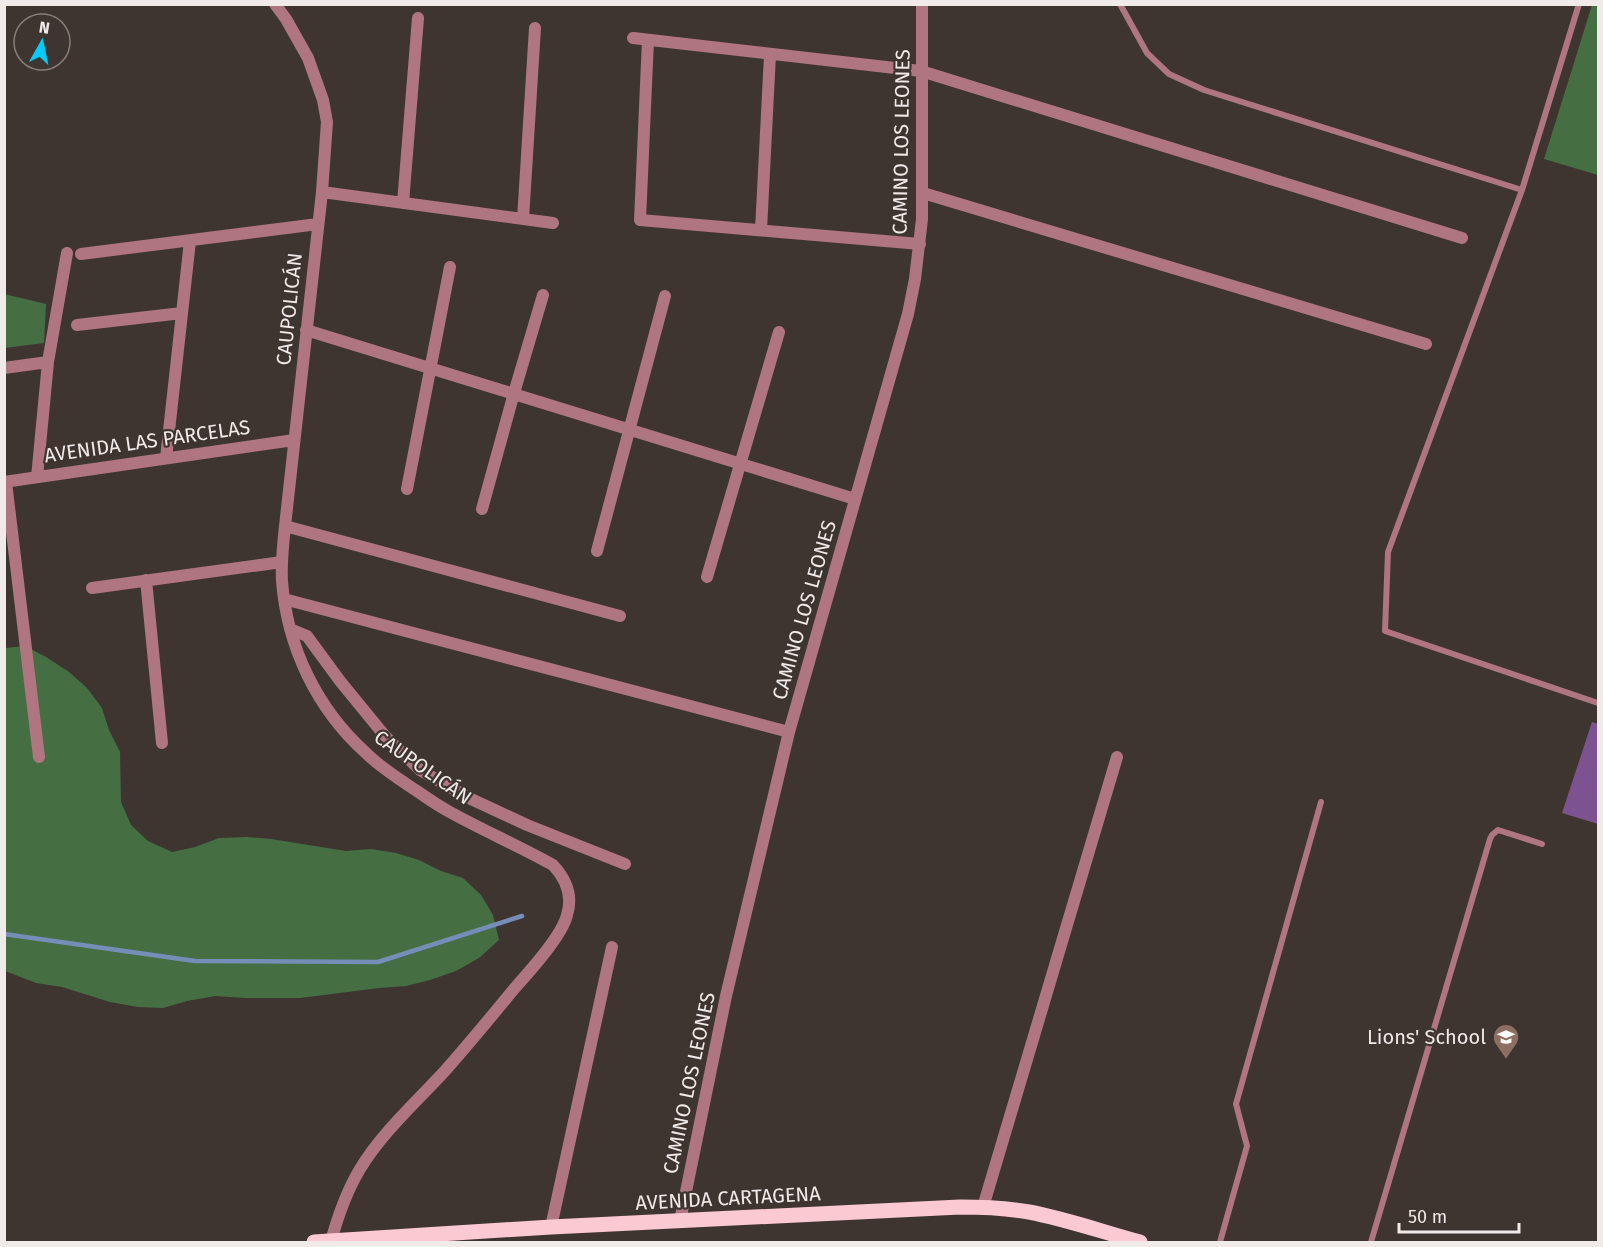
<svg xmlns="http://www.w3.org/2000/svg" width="1603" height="1247" font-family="'Fira Sans',sans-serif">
  <rect width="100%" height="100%" fill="#3e3531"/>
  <path fill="#466e43" d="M1592,5H1598V175L1544,159Z
    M4,294L46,304L44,343L5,348Z
    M25,646L46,657L69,672L87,688L102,708L109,730L120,752L121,802L131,825L148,841L172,852L195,847L219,838L247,837L271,839L346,851L371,849L396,853L419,860L441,871L463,878L481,895L493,915L499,940L479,958L456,971L430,980L406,986L379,988L300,998H246L215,996L187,1001L163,1008L138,1007L110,1002L62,987L36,983L5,971V648Z"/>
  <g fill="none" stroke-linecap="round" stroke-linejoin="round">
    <path stroke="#758eb8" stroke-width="4.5" d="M4,934L195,961L378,962L522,916"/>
  </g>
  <path fill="#7d5291" d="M1592,722L1598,724V824L1562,813Z"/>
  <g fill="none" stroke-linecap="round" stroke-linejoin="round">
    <path stroke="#af7580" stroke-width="6" d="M1120,4L1147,53L1169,74L1204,90L1522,190
      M1579,4L1522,190L1388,552L1385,631L1598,703
      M1220,1242L1247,1146L1236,1104L1321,802
      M1371,1242L1490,839L1492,835L1498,830L1542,844"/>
    <path stroke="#af7580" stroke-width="12" d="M275,4L286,19L308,58L323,100L327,122L322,192L285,526C283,544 281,563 282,581C287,647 317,709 366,753C381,768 399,779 417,791C427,798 437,805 448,811C482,830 519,846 553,865C566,879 573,896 567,915C562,936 529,972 514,989C491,1017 468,1045 443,1073C415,1103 381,1134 360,1169C346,1192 338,1216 331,1241
      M633,38L921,71L1462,238
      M648,40L640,220L920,244
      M322,192L553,223
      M923,193L1426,344
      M403,203L418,18
      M523,219L535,28
      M761,230L770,55
      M81,254L318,224
      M77,325L182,313
      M306,330L855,499
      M4,368L48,362
      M166,458L190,241
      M37,477L48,362L67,253
      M4,482L294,440
      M6,482L39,757
      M407,489L450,267
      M482,509L514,393L543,295
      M285,526L620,616
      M597,551L665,296
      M707,577L779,332
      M146,580L162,743
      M92,588L282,562
      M284,599L789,732
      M290,629L307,636L340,681L385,736L420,770L471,799L527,825L625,864
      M983,1207L1117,757
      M680,1221L726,996L789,732L908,314L915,279L922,219V4
      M551,1227L612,947"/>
    <path stroke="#fac9d2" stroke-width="15" d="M314,1242L551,1227L960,1207C983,1207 1006,1208 1029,1212C1066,1219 1103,1232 1140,1242"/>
  </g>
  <defs>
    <g id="school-pin" transform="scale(1.35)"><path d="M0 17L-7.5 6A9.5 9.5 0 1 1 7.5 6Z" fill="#8d6e63" stroke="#3e3531"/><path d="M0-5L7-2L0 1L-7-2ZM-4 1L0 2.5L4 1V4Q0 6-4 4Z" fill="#fff"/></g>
  </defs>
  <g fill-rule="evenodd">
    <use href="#school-pin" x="1506" y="1037"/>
  </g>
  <g text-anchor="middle" stroke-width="4.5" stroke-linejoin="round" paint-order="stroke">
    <g font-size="20" fill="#f0eae8" stroke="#3e3531">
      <text transform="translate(901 142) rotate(-89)" y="7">CAMINO LOS LEONES</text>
      <text transform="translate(289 309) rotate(-84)" y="7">CAUPOLICÁN</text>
      <text transform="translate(147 441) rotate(-8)" y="7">AVENIDA LAS PARCELAS</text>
      <text transform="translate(804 610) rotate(-74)" y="7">CAMINO LOS LEONES</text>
      <text transform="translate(423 767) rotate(35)" y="7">CAUPOLICÁN</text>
      <text transform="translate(689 1083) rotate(-78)" y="7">CAMINO LOS LEONES</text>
      <text transform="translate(728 1198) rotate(-3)" y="7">AVENIDA CARTAGENA</text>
    </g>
    <g font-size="20" fill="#f0eae8" stroke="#3e3531" text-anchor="end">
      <text x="1486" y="1044">Lions' School</text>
    </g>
  </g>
  <rect width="1603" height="1247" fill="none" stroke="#f0eae8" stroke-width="12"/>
  <g transform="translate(42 42) rotate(9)"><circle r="28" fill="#3e3531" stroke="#857d7a" stroke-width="1.5"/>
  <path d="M0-4.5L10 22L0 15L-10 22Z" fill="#05cbf9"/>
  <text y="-9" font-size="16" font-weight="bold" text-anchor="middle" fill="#f0eae8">N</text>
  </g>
  <path d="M1399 1223v9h120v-9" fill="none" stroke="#f0eae8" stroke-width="3"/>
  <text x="1408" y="1223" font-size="18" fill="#f0eae8" stroke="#3e3531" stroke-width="4.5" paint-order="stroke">50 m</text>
</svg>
